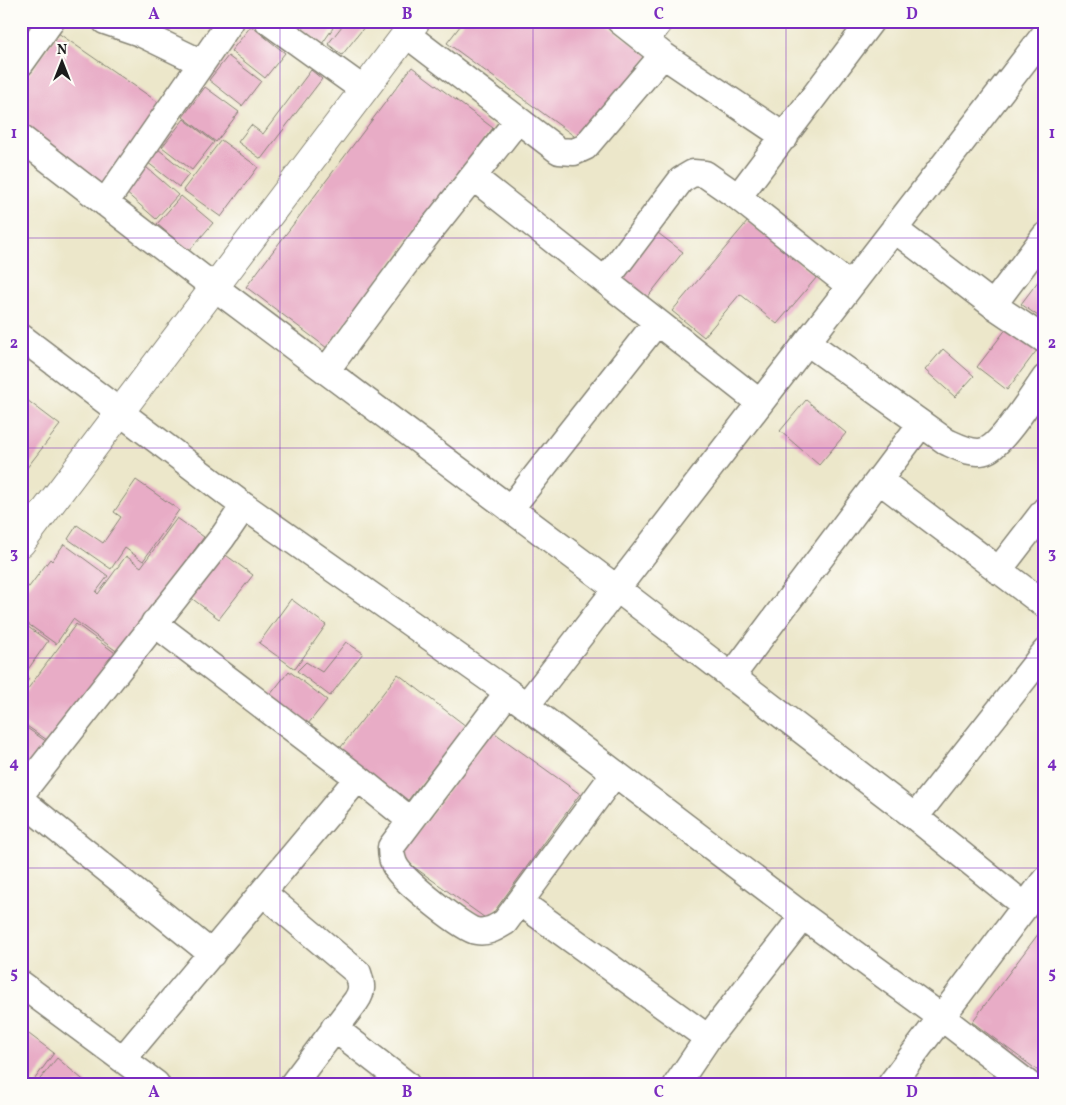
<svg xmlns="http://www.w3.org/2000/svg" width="1066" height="1105" font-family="Vollkorn,serif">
  <rect width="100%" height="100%" fill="#fdfcf7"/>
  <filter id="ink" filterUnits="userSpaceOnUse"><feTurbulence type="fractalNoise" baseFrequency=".02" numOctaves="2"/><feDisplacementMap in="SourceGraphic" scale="10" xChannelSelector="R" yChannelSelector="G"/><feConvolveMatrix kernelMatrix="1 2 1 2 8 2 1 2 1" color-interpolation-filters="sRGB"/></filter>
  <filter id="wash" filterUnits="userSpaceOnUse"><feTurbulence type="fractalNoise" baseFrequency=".0096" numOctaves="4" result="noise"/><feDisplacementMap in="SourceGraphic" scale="20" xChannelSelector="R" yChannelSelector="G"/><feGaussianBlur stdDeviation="1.12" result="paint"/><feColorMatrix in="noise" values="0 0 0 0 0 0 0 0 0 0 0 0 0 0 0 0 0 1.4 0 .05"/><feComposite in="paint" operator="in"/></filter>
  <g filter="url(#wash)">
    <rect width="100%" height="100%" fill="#ece7ca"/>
    <g id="blocks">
      <path fill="#e8acc6" d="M308,21H323L333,28L322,44L302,30Z
        M337,21H369L342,55L328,44L342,26Z
        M464,21H601L649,56L585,144L447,43Z
        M251,26L285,53L265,78L231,51Z
        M58,33L168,109L111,191L21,129V86Z
        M228,56L261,81L242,106L209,80Z
        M412,67L493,128L327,348L246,287Z
        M311,70L322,79L261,159L238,142L251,125L263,134Z
        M205,87L239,112L216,142L183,117Z
        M184,119L214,142L192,170L162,147Z
        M221,140L258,167L221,217L183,190Z
        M158,149L189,174L179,187L147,162Z
        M146,167L178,195L156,219L124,191Z
        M181,196L213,223L189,251L157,224Z
        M748,221L817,277L777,324L740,294L704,337L672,311Z
        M650,227L683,252L647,298L614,272Z
        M1045,272V321L1021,304Z
        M1007,328L1037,350L1007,390L977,367Z
        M943,349L974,376L955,397L925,370Z
        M27,400L60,425L26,469L21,465V407Z
        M806,400L846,433L819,465L780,431Z
        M136,480L179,510L143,561L125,548L111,569L68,539L77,525L103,543L121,517L114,512Z
        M177,518L204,537L119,653L73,619L56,644L21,619V594L27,586L29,587L50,559L52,561L64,544L108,576L96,592L98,594L126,556L141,567Z
        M223,553L253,575L219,619L190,597Z
        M291,599L326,625L295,669L259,643Z
        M21,622L48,641L24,675L29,679L21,689Z
        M76,624L118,655L50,742L21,722V698Z
        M346,642L363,653L330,696L297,671L306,662L322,672Z
        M289,671L327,700L304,729L266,700Z
        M398,674L466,726L402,808L334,756Z
        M21,724L50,744L21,784Z
        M492,731L580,794L488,920L400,857Z
        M1045,925V1076L972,1022Z
        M21,1028L54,1053L31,1084H21Z
        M57,1058L88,1084H36Z"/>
    </g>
  </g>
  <g filter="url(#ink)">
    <use href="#blocks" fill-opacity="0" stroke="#848273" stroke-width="1"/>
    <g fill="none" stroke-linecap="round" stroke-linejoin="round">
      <g stroke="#848273" stroke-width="29">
        <path id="minor" d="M105,21L140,33L202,63
          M268,21L364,90
          M620,21L663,55L785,137
          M406,34L559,151L574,152L585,147L663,55
          M645,41L660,21
          M21,63L51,21
          M21,138L214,287L616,588L915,817L1025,906
          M473,177L760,403
          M738,197L871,21
          M105,203L231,21
          M894,229L993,305L1045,340
          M605,281L681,180L693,173L705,174L738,197L850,286
          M993,305L1045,236
          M21,337L244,506L508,692L803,916L941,1017L1028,1084
          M807,342L947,442C958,447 975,456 987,450C1003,443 1033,395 1045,378
          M326,371L422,241L517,121
          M879,480L1045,605
          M510,509L657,322
          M998,571L1045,510
          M154,623L358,778L410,820
          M731,677L921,424
          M508,692L391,847C391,855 392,862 397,869C406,882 463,929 476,931C488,933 495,928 505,922L615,773
          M526,706L1045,34
          M21,794L222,538L244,506
          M21,800L212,954
          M915,817L1045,652
          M263,893L358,973C362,985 363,991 356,1001L293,1084
          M520,902L708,1038
          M21,984L156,1084
          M334,1028L406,1084
          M123,1059L358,778
          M677,1084L708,1038L803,916
          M891,1084L1045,880"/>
      </g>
      <g stroke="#848273" stroke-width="30">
        <path id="tertiary" d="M21,543L416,21"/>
      </g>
      <use href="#minor" stroke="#fff" stroke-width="26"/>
      <use href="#tertiary" stroke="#fff" stroke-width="28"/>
    </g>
  </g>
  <path fill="none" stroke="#7b2cbf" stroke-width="1" stroke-opacity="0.55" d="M280,21V1084M533,21V1084M786,21V1084M21,238H1045M21,448H1045M21,658H1045M21,868H1045"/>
  <rect width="1066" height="1105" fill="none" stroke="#fdfcf7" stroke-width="55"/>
  <g transform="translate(62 62)" stroke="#fdfcf7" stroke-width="4" paint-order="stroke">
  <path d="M0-4L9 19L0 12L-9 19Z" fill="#1c1c1c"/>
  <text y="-8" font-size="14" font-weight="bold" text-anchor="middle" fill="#1c1c1c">N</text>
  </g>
  <rect x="28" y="28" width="1010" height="1050" fill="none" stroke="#7b2cbf" stroke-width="2"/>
  <g font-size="16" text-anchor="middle" font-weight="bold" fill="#7b2cbf">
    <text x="154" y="19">A</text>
    <text x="407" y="19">B</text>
    <text x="659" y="19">C</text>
    <text x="912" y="19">D</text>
    <text x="14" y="138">1</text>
    <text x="1052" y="138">1</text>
    <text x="14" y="348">2</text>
    <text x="1052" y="348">2</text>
    <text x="14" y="558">3</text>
    <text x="1052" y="558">3</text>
    <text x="14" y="768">4</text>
    <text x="1052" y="768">4</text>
    <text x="14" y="978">5</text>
    <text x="1052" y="978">5</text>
    <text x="154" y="1097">A</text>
    <text x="407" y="1097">B</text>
    <text x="659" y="1097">C</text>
    <text x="912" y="1097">D</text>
  </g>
</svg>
